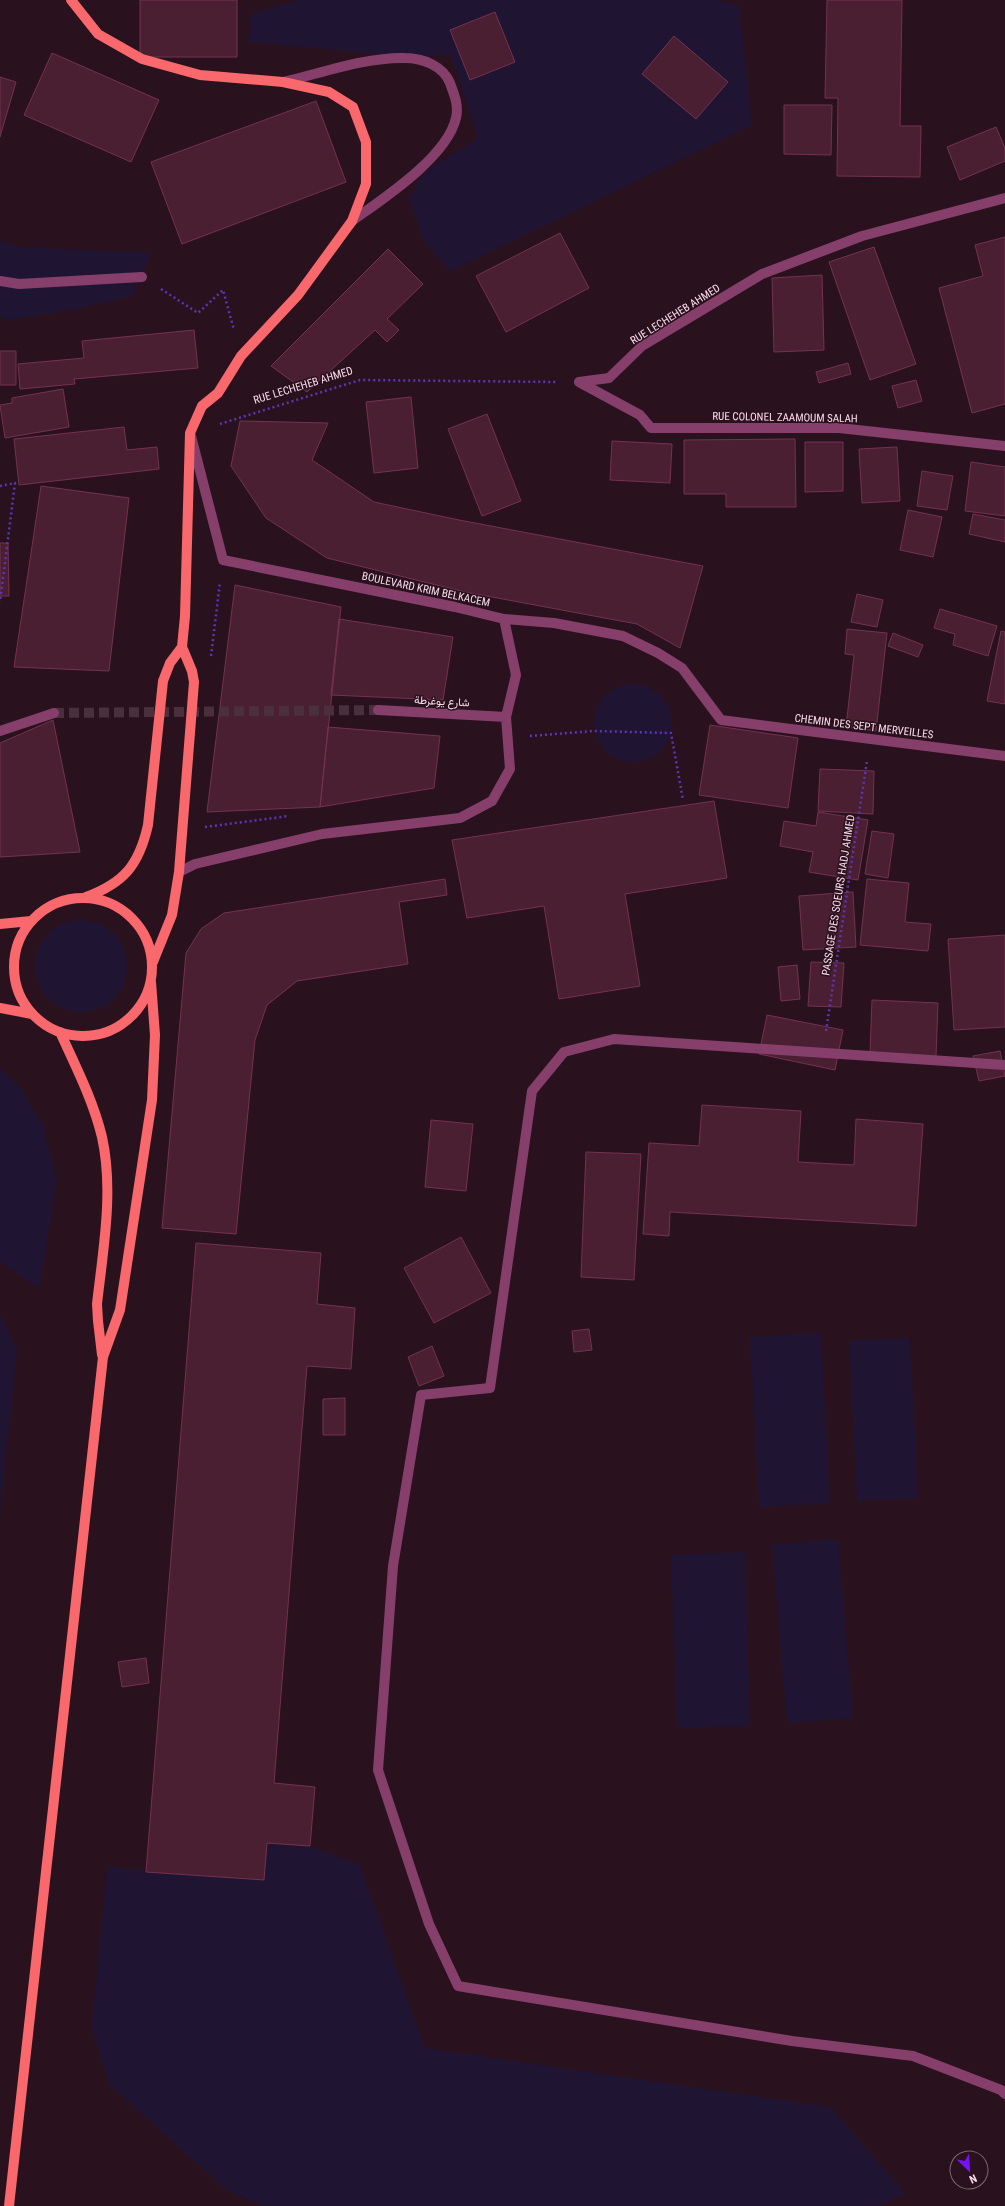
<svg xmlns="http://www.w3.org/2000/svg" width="1005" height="2206" font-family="'Roboto Condensed',Vazirmatn,sans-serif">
  <rect width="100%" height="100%" fill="#29121d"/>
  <path fill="#1f1533" d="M298,0H718L739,6L752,125L450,271L424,241L408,199L425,171L478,138L451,55L416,57L248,42L251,14Z
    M0,241L19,247L151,253L133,296L67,311L8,320L0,318Z
    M594 723a39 39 0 1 1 78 0a39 39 0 1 1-78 0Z
    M35 966a46 46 0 1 1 92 0a46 46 0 1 1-92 0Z
    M0,1069L21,1089L43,1125L57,1181L39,1288L0,1262Z
    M0,1314L17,1350L0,1513Z
    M821,1333L830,1503L759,1507L750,1337Z
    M910,1338L918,1498L857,1501L849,1341Z
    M838,1539L853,1718L787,1723L772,1545Z
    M745,1552L750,1726L677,1728L671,1555Z
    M267,1843L310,1846L360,1865L425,2048L830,2107L905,2193L879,2206H263L225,2189L109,2084L92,2026L107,1867L264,1880Z"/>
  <path fill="#4a1f32" stroke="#743250" d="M140,0H237V57H140Z
    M827,0H902L900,126H921L920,177L837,176L838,98H825Z
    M495,12L515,62L470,80L450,30Z
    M674,36L728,82L696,119L642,74Z
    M52,53L159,100L131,162L24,115Z
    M0,77L16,82L0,137Z
    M316,101L346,182L182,244L151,162Z
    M784,105H832L831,155L784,154Z
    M996,127L1005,148V161L960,180L947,147Z
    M560,233L589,288L506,332L476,276Z
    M1005,237V404L972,413L939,288L983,276L975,245Z
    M874,247L916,364L870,380L829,262Z
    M388,249L423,284L387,319L399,330L387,342L375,330L307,392L271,366Z
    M822,275L824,350L774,352L772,278Z
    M194,330L198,368L74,379L75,384L20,389L18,364L84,358L82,341Z
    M0,351H16V385H0Z
    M848,363L851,374L819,383L816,372Z
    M916,380L922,401L898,408L892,386Z
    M63,389L69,427L5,438L0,405L12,403V398Z
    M411,397L418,468L374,473L366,402Z
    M487,414L521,501L482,516L448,429Z
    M240,421L328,423L312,460L374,502L459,520L703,566L680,648L637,624L465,592L327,558L266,518L231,466Z
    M124,427L127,450L157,447L159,469L19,485L14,439Z
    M795,439L796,507H726V494H684V440Z
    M612,441L672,444L670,483L610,480Z
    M805,442H843V491L805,492Z
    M897,447L900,501L862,503L859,449Z
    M971,462L1005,467V516L965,511Z
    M922,471L953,476L947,510L917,506Z
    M41,486L129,498L109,671L14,667Z
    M908,510L942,517L933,557L900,550Z
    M973,514L1005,520V542L969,534Z
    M0,543H8L9,596H0Z
    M235,585L341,607L320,807L207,812Z
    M857,594L883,600L877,627L851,622Z
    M940,609L997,626L988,656L953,645L955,634L934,628Z
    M339,619L453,637L443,700L331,695Z
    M847,629L887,633L876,731L846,727L854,655L845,654Z
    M1001,631L1005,632V704L987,701Z
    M893,633L923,645L918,657L888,646Z
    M53,720L80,852L0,857V743Z
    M710,725L798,738L788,808L699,795Z
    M328,727L440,736L434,788L320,807Z
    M820,769L874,771L873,814L818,811Z
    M714,801L727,878L625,894L640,986L559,999L544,906L467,918L452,840Z
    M818,812L868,820L858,880L809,872L813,852L780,846L784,821L816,826Z
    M872,831L894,834L888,878L865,874Z
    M445,879L447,895L399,902L408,964L297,981L267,1005L255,1040L236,1234L162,1228L186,953L201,929L224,913Z
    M867,879L909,883L905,922L931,924L928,951L860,945Z
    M853,892L856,947L803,950L799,896Z
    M1005,935V1027L954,1030L948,939Z
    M811,962L844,963L841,1007L808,1006Z
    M797,965L800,999L781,1001L778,967Z
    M872,1000L938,1003L936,1056L870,1053Z
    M767,1015L843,1030L835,1070L759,1054Z
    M1000,1051L1005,1076L979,1081L973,1056Z
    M702,1105L801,1111L798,1162L854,1165L856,1119L923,1124L916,1226L670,1212L669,1236L643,1234L649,1143L699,1146Z
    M431,1120L473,1124L466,1191L425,1187Z
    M586,1152L641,1154L634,1280L581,1277Z
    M461,1237L491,1293L434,1323L404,1268Z
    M196,1243L321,1253L317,1304L355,1308L351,1369L307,1366L274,1783L315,1787L310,1846L267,1843L264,1880L146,1872Z
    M589,1329L592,1350L574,1352L572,1331Z
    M432,1346L444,1376L419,1386L408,1357Z
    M345,1398V1435H323V1399Z
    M146,1658L149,1683L122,1687L118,1662Z"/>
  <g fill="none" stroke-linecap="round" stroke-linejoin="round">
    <path stroke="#49303c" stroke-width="10" stroke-dasharray="10 5" stroke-linecap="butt" d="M54,713L378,710"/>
    <path stroke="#5c36b7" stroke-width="2.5" stroke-dasharray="2 3" stroke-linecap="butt" d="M161,289L198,313L223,290L234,330
      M220,424L360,380L558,382
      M0,486L15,483L0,602
      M211,656L220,582
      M530,736L593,731L671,733L683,800
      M205,827L289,816
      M826,1031L867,761"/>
    <path stroke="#863f6b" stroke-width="10" d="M283,82C322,73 365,57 405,58C423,58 443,66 450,83C454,94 459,105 456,118C447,157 384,198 352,221
      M0,281L19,284L142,277
      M579,382L609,378L642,346L762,274L862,236L1005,198
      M579,382L640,415L651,428H839L1005,446
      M191,436L223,560L455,607L504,619L554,623L623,636L658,653L682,668L721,720L1005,756
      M378,710L506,717
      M0,731L54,713
      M179,872L195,864L322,834L460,818L492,801L510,769L506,717L516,675L504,619
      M1005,1065L614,1039L564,1052L532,1091L490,1388L421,1395L393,1566L378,1770L429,1924L458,1986L792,2041L913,2056L1001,2090L1005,2094"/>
    <path stroke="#f8686c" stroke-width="10" d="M71,0L98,34L142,59L200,75L283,82L329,92L353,107L366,142V184L352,221L298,295L241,356L218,393L202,406L190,433L185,616L182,647L192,671L194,682L179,872L172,915L153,962
      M86,897C124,883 139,865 148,825L163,681L170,663L182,647
      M14 967a69 69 0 1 1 138 0a69 69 0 1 1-138 0Z
      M0,924L31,921
      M0,1008L32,1014
      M60,1032C76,1067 93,1100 102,1137C114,1191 103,1250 97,1304L98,1321L102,1355
      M9,2206L103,1357L120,1310L152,1100L155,1035L151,982"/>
  </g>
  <g text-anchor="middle" stroke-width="3" stroke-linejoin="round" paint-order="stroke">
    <g font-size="11" fill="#fddcee" stroke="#29121d">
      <text transform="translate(675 314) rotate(-32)" y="4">RUE LECHEHEB AHMED</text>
      <text transform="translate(303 385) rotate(-17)" y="4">RUE LECHEHEB AHMED</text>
      <text transform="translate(785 417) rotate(1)" y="4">RUE COLONEL ZAAMOUM SALAH</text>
      <text transform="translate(426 589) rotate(12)" y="4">BOULEVARD KRIM BELKACEM</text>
      <text transform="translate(442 701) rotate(3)" y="4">شارع يوغرطة</text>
      <text transform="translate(864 726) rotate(7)" y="4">CHEMIN DES SEPT MERVEILLES</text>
      <text transform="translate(838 895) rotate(-81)" y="4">PASSAGE DES SOEURS HADJ AHMED</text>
    </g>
  </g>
  <g transform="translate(969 2170) rotate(155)"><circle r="19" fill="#29121d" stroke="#7e6371"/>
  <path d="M0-3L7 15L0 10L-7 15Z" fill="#7811f4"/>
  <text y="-6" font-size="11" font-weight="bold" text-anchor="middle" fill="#fddcee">N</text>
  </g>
</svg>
